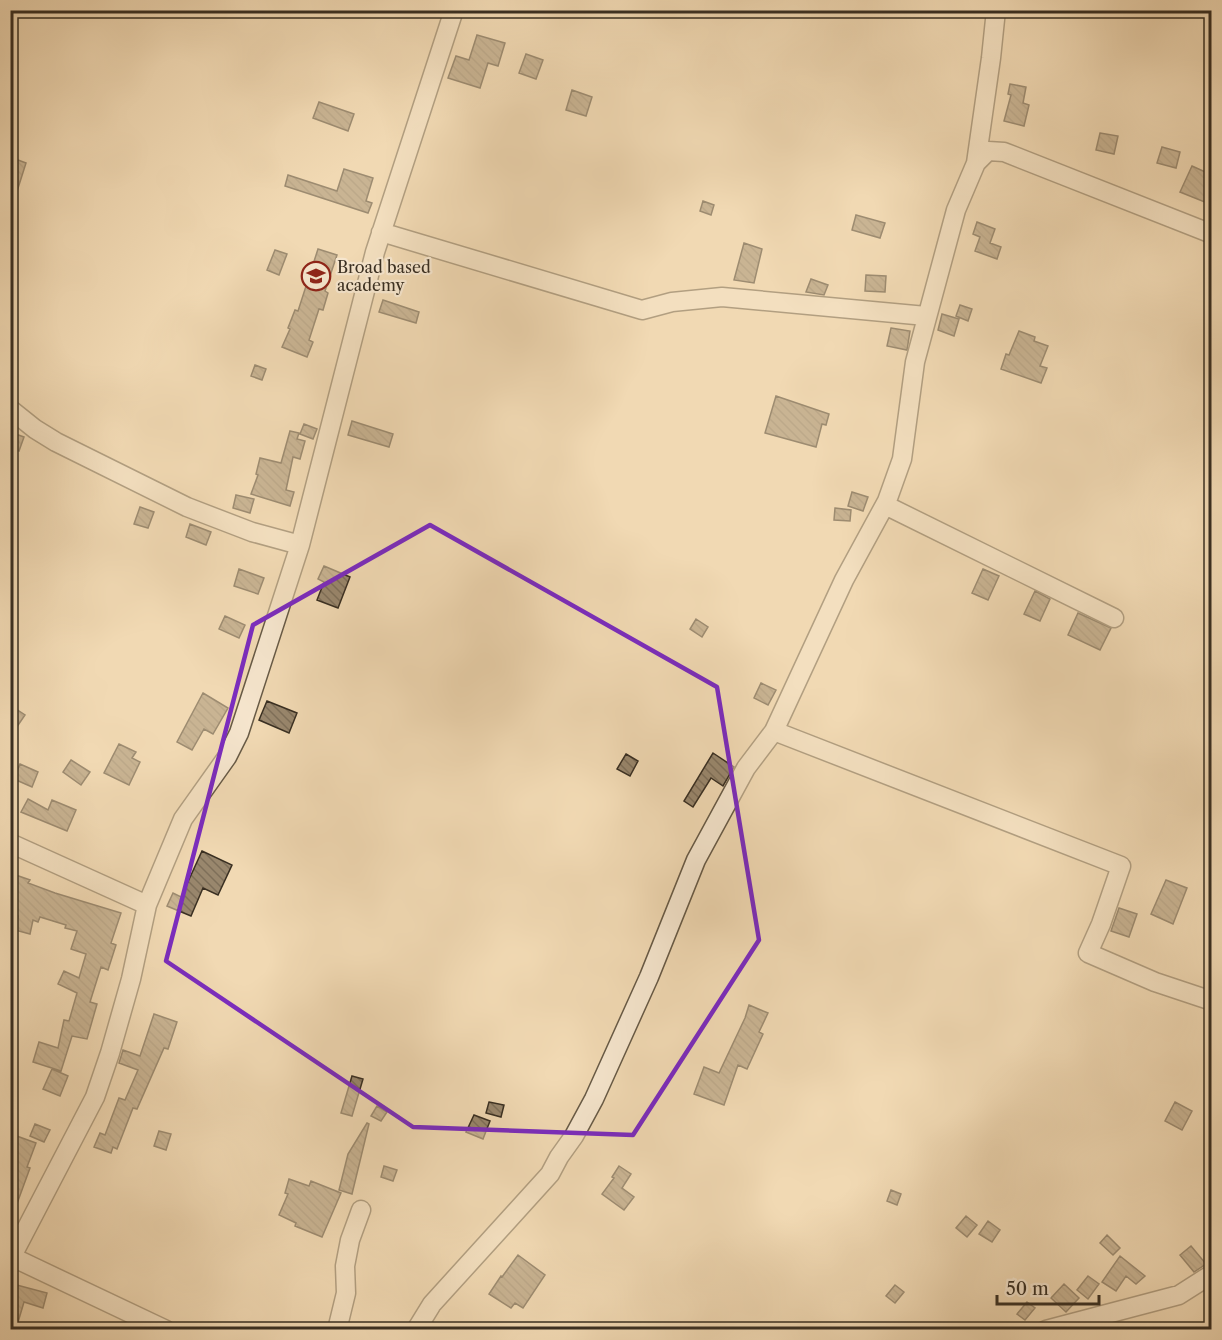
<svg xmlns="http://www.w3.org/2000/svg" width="1222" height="1340" font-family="'Libre Caslon Text',serif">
  <defs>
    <pattern id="building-back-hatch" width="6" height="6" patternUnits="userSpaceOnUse" patternTransform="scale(1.5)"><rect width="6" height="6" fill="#99876d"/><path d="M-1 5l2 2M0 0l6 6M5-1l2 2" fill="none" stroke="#7e6f59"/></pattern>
  </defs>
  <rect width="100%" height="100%" fill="#f1d9b3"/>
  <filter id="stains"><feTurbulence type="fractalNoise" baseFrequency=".00333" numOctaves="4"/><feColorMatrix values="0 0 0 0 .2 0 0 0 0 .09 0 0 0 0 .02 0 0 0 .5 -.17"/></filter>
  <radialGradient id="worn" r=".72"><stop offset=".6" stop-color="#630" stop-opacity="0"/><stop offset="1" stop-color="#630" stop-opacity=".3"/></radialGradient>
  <path fill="url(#building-back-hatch)" stroke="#392f22" stroke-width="1.5" d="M477,35L505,43L498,66L488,63L480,88L448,78L456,56L469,60Z
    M526,54L543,60L536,79L519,73Z
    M1010,84L1026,87L1023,103L1029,105L1024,126L1004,121L1011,95L1008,94Z
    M572,90L592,97L586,116L566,110Z
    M319,102L354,114L348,131L313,118Z
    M1100,133L1118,136L1114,154L1096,150Z
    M1162,147L1180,152L1176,168L1157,163Z
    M10,157L26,163L13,204L10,203Z
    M1192,166L1212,175V205L1180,192Z
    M344,169L373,178L366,201L372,203L368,213L285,186L288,175L337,191Z
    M703,201L714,205L711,215L700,211Z
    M856,215L885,223L880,238L852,230Z
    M977,222L995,229L990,243L1001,247L997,259L975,251L980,237L973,234Z
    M744,243L762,249L754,283L734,280Z
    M318,249L337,255L325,291L328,293L323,310L319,309L309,340L313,342L307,357L282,347L290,329L288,328L295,310L298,311Z
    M275,250L287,254L279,275L267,270Z
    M866,275L886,276L885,292L865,291Z
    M811,279L828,285L824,295L806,292Z
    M383,300L419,312L416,323L379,312Z
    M960,305L972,309L968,321L956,316Z
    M942,314L959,319L954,336L938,330Z
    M891,328L910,331L907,350L887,346Z
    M1019,331L1035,337L1034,341L1048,346L1040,366L1047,368L1041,383L1001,369L1006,354L1009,355Z
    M255,365L266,369L262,380L251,376Z
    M776,396L829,414L826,425L822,424L816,447L765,433Z
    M352,421L393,434L389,447L348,435Z
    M304,424L317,429L313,439L300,434Z
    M290,431L299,433L297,439L305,441L300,459L293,457L286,490L294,492L290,506L251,494L258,475L256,474L260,458L281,463Z
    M10,432L24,437L19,451L10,448Z
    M852,492L868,497L863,511L848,506Z
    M236,495L254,499L250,513L233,508Z
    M140,507L154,512L148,528L134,524Z
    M835,508L851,510L850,521L834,520Z
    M190,524L211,532L206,545L186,537Z
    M324,566L350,577L338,608L317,600L324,582L318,579Z
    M239,569L264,578L258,594L234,586Z
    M983,569L999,576L988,600L972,593Z
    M1035,591L1050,599L1040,621L1024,614Z
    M1078,613L1111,628L1100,650L1068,635Z
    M225,616L245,625L239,638L219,629Z
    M696,619L708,627L702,637L690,629Z
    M761,683L776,690L768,705L754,698Z
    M203,693L228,708L213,734L204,729L192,750L177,742Z
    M267,701L297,713L289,733L259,720Z
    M10,705L25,715L10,737Z
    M119,744L136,752L132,758L140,762L129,785L104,773Z
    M713,753L734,767L723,786L711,778L693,807L684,801Z
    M626,754L638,761L630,776L617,769Z
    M71,760L90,772L81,785L63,772Z
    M20,764L38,772L32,787L14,779Z
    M28,799L48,810L52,800L76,810L67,831L21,812Z
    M202,851L232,865L218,895L203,888L191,916L167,906L173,893L181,897Z
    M10,873L30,880L28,883L55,893L121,913L111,943L116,945L108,970L101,967L90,1002L97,1004L87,1039L72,1036L61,1071L33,1062L39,1042L58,1048L64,1020L69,1021L77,993L58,984L64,971L79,978L86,954L71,949L77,931L65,928L66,925L40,917L38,922L33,920L30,934L15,930L18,916L10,914Z
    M1166,880L1187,888L1173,924L1151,914Z
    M1119,908L1137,914L1129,937L1111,931Z
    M749,1005L768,1013L759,1032L763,1034L747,1069L738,1065L724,1105L694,1094L704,1067L719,1073L745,1018Z
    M154,1014L177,1022L168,1049L164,1048L137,1109L133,1108L117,1149L113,1147L111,1153L94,1147L100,1133L105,1135L119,1098L125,1100L138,1070L119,1063L123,1050L140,1056Z
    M52,1069L68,1076L60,1096L43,1089Z
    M352,1076L363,1079L352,1116L341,1113Z
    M489,1102L504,1105L501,1117L486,1113Z
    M1175,1102L1192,1111L1182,1130L1165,1121Z
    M377,1106L387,1112L381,1121L371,1116Z
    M474,1115L490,1121L483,1139L466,1132Z
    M367,1123L369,1124L352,1194L339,1190L348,1154Z
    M35,1124L50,1130L44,1142L30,1136Z
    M159,1131L171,1134L166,1150L154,1146Z
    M14,1135L36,1143L27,1167L30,1168L11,1220L10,1145Z
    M384,1166L397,1170L393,1181L381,1177Z
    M619,1166L631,1174L622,1188L634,1197L624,1210L602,1194L614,1178L612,1177Z
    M289,1179L309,1186L311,1181L341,1193L322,1237L295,1226L296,1223L279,1215L288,1194L285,1193Z
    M891,1190L901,1194L897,1205L887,1201Z
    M966,1216L977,1225L967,1237L956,1228Z
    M988,1221L1000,1230L992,1242L979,1234Z
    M1107,1235L1120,1248L1113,1255L1100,1243Z
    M1191,1246L1206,1264L1194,1272L1180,1255Z
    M518,1255L545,1275L523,1308L515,1303L511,1308L489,1294L501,1276L502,1277Z
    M1120,1256L1145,1276L1136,1284L1126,1276L1116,1291L1102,1282Z
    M1088,1276L1099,1284L1088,1299L1077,1290Z
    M13,1284L47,1293L43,1308L24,1302L16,1329H10V1295Z
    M1064,1284L1079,1298L1066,1312L1051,1298Z
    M895,1285L904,1292L895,1303L886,1296Z
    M1027,1302L1035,1308L1025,1320L1017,1314Z"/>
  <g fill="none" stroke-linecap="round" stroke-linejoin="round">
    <g stroke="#675a46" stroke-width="21">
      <path id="minor" d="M976,163L991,58L996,10
        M381,232L642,310L672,302L722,297L926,316
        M10,409L35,429L56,442L187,507L252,532L300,545
        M885,505L1114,618
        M774,731L1121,866L1101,924L1088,953L1155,982L1212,1001
        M10,843L147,905
        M10,1256L166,1330
        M10,1260L95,1097L110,1053L131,979L147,905L183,819L227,757L239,733L300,545L375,252L454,10
        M337,1330L346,1293L345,1266L350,1240L361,1210
        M416,1330L432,1304L550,1174L559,1157L574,1136L594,1099L649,977L696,860L746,768L774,731L844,580L887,501L902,459L915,362L956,210L976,163L988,151L1004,152L1212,234
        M1046,1330L1179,1295L1212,1274"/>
    </g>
    <use href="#minor" stroke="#f6e6ce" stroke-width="18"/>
  </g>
  <path d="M0 0H1222V1340H0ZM430,525L717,687L759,940L633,1135L413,1127L166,961L253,625Z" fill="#f1d9b3" fill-opacity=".55" fill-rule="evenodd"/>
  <path fill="none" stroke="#7b2cbf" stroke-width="4.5" stroke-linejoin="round" d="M430,525L717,687L759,940L633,1135L413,1127L166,961L253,625Z"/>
  <defs>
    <g id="school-ring" transform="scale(1.5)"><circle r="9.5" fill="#f6e6ce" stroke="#8f2418" stroke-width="1.5"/><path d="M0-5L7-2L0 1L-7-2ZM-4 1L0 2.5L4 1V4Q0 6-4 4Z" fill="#8f2418"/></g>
  </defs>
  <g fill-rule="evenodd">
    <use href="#school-ring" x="316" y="276"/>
  </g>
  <g text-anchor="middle" stroke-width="4.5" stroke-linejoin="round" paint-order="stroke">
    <g font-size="16" fill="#392f22" stroke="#f6e6ce" text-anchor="start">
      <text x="337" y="273">Broad based<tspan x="337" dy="18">academy</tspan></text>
    </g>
  </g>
  <rect width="1222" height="1340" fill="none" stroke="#f1d9b3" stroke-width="36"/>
  <rect x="12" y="12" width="1198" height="1316" fill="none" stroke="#392f22" stroke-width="3"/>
  <rect x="18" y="18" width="1186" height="1304" fill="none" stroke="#392f22" stroke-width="1.5"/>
  <path d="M997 1295v9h102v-9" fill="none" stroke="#392f22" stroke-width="3"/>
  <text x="1006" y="1295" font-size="18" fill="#392f22" stroke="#f6e6ce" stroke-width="4.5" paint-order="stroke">50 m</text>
  <rect width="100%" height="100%" filter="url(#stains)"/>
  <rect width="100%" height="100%" fill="url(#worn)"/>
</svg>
